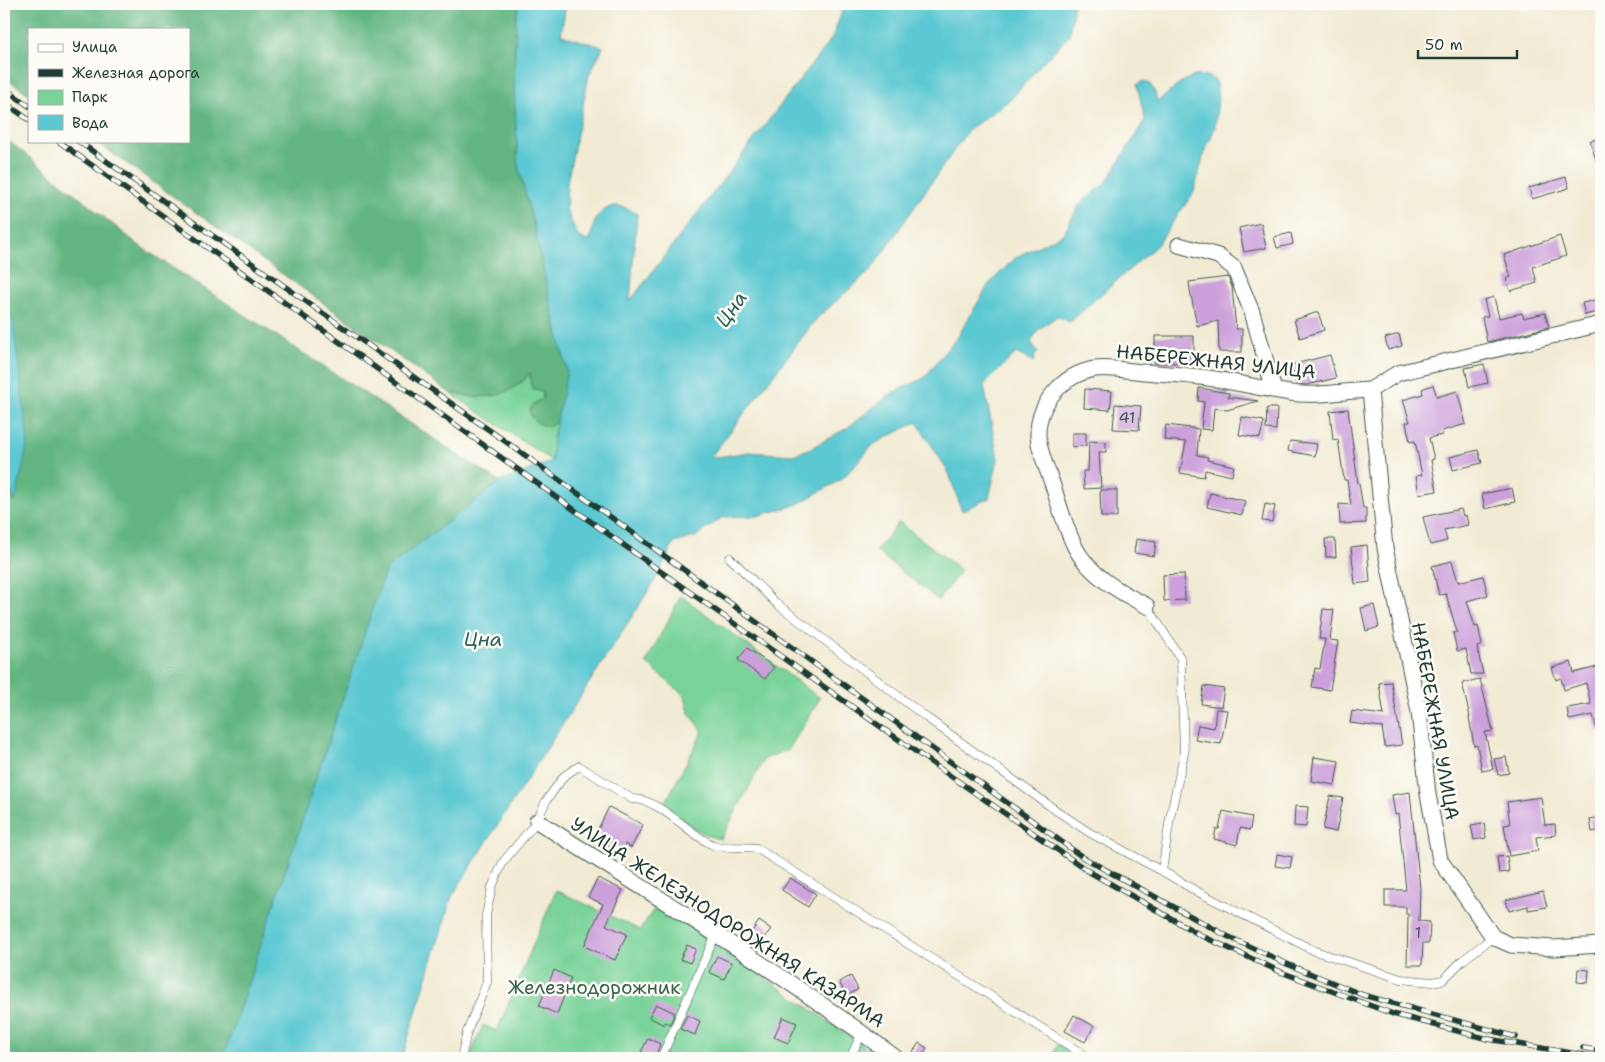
<svg xmlns="http://www.w3.org/2000/svg" width="1605" height="1062" font-family="'Shantell Sans',sans-serif">
  <rect width="100%" height="100%" fill="#fdfcf7"/>
  <filter id="ink" filterUnits="userSpaceOnUse"><feTurbulence type="fractalNoise" baseFrequency=".02" numOctaves="2"/><feDisplacementMap in="SourceGraphic" scale="10" xChannelSelector="R" yChannelSelector="G"/><feConvolveMatrix kernelMatrix="1 2 1 2 8 2 1 2 1" color-interpolation-filters="sRGB"/></filter>
  <filter id="wash" filterUnits="userSpaceOnUse"><feTurbulence type="fractalNoise" baseFrequency=".0096" numOctaves="4" result="noise"/><feDisplacementMap in="SourceGraphic" scale="20" xChannelSelector="R" yChannelSelector="G"/><feGaussianBlur stdDeviation="1.12" result="paint"/><feColorMatrix in="noise" values="0 0 0 0 0 0 0 0 0 0 0 0 0 0 0 0 0 1.4 0 .05"/><feComposite in="paint" operator="in"/></filter>
  <g filter="url(#wash)">
    <rect width="100%" height="100%" fill="#f2ebd4"/>
    <path fill="#79d399" stroke="#4c8866" d="M530,372V383L533,389L543,391V399L553,425L557,421L552,461L450,393L478,398L523,382Z
      M899,522L961,570L938,600L876,551Z
      M681,596L820,698L789,749L764,759L721,839L708,836L662,809L703,731L689,713L685,696L646,663Z
      M556,890L640,930L658,903L881,1058H469L483,1025L497,1031Z
      M1058,1044L1081,1058H1052Z"/>
    <path fill="#62b581" stroke="#40795a" d="M4,4H519L516,18L514,87L518,165L536,234L549,297L567,372L557,421L549,427C528,423 522,406 543,399L542,391C527,387 533,386 530,373C506,401 484,399 450,393L95,141H189V29H29V94L4,77Z
      M4,137L141,247L500,482L386,570L223,1058H4V471L14,501L28,443L13,321L4,303Z"/>
    <path fill="#5cc8d2" stroke="#3e8283" d="M519,4H566L561,35L603,47L589,75L567,183L566,209L578,236L589,242C592,234 593,222 598,216C611,201 623,205 637,214L630,301L832,38L845,4H1074L1069,36L1042,63L1012,98L968,130L870,271L817,318L710,458L749,452L793,455L811,448L847,428L892,393L924,378L958,336L989,284L1016,257L1063,234L1080,204L1106,183L1145,120L1137,85L1143,81L1149,83L1154,90L1157,101C1177,90 1191,64 1216,81L1218,98L1215,127L1203,157L1194,192L1157,245L1070,322L1057,316L1038,330L1031,342L1038,353L1035,355L1034,362L1016,353L984,385L998,459L989,498L962,511L949,473L917,422L874,444L842,479L796,505L757,516L723,517L695,537L674,543L656,579L452,896L402,1058H223L386,569L500,482L552,461L553,440L567,371L549,297L536,234L518,165L514,87L516,18Z
      M4,303L13,321L28,443L15,502L4,471Z"/>
    <g id="blocks">
      <path fill="#cca0da" d="M1601,138V170H1599L1590,141Z
        M1566,177L1569,188L1532,199L1529,188Z
        M1261,223L1266,248L1244,252L1239,228Z
        M1291,233L1293,244L1277,248L1274,237Z
        M1560,236L1566,256L1533,267L1537,283L1510,291L1506,279L1511,277L1504,255Z
        M1228,277L1232,287L1236,329H1242V352H1219L1218,321L1197,326L1190,290L1189,282Z
        M1494,297L1499,318L1522,313L1524,318L1545,313L1549,327L1487,342L1482,317L1488,316L1484,300Z
        M1601,299V311L1585,315L1582,303Z
        M1318,312L1324,330L1300,338L1294,320Z
        M1399,334L1402,346L1388,350L1385,338Z
        M1155,336H1194V363H1155Z
        M1330,355L1336,378L1307,385L1297,384L1291,365Z
        M1484,364L1488,383L1469,387L1465,368Z
        M1433,385L1437,397L1457,391L1466,424L1442,431V435L1429,438L1434,459L1431,460L1437,491L1419,494L1416,476L1422,475L1415,441L1410,442L1406,422H1410L1403,400L1423,394L1422,389Z
        M1199,388L1229,393L1228,397L1258,401L1227,410L1214,408L1212,430L1201,429L1204,402L1198,401Z
        M1085,389L1112,391L1110,410L1084,408Z
        M1115,404L1141,406L1139,430L1113,429Z
        M1267,408H1277L1276,430L1266,429Z
        M1348,409L1358,483H1359L1363,508H1366V523L1340,524L1339,504L1351,505L1347,480H1344L1338,439L1333,440L1330,411Z
        M1242,417L1264,421L1260,438L1239,435Z
        M1166,425L1199,429L1197,455L1208,457L1207,460L1234,466L1232,476L1205,470L1204,477L1180,473L1186,442L1164,440Z
        M1072,433H1086V446L1072,447Z
        M1089,441L1106,442V452H1099L1101,488L1084,489L1083,471H1088Z
        M1290,441L1317,444L1315,456L1288,451Z
        M1478,450L1482,463L1453,470L1450,457Z
        M1512,488L1515,502L1485,509L1482,494Z
        M1100,490H1117V517H1101Z
        M1210,493L1245,501L1242,515L1207,507Z
        M1265,504L1275,506L1272,522L1262,521Z
        M1461,509L1463,516L1466,515L1468,525L1444,530L1447,541L1430,545L1423,517Z
        M1136,539L1156,542L1154,556L1134,553Z
        M1325,539H1335L1336,557H1326Z
        M1367,545L1370,582L1355,584L1351,547Z
        M1452,561L1458,582L1483,576L1488,595L1467,601L1475,627L1478,626L1482,645L1477,647L1483,674H1471L1466,649L1457,651L1453,633L1457,632L1446,594L1439,595L1432,566Z
        M1184,574L1185,600L1164,601L1163,575Z
        M1374,605L1379,627L1366,631L1361,608Z
        M1323,609L1334,610L1330,640L1338,641L1330,690L1312,687L1315,668L1320,669L1325,639H1319Z
        M747,648L774,667L765,679L738,660Z
        M1571,662L1574,673L1601,666V731H1597L1593,715L1569,720L1567,708L1591,704L1586,683L1564,690L1561,678L1556,680L1552,668Z
        M1480,679L1493,731L1485,732L1493,769L1482,771L1477,745L1474,746L1469,717H1470L1462,683Z
        M1391,682L1402,745L1385,747L1382,727L1350,723L1352,711L1384,715L1379,683Z
        M1204,686L1224,689L1221,707L1201,704Z
        M1216,709L1227,710L1221,744L1195,740L1198,725L1214,728Z
        M1314,757L1339,761L1335,785L1311,781Z
        M1506,757L1509,773L1498,775L1494,759Z
        M1410,792L1420,888L1419,921L1430,922L1429,943H1423L1422,965H1407L1408,914H1406V907H1385V890H1406L1398,814L1395,815L1392,795Z
        M1330,796L1343,798L1336,832L1323,829Z
        M1541,797L1545,825L1555,824L1556,835L1536,837L1538,851L1509,856L1504,825L1510,824L1507,802Z
        M1295,806L1308,807L1306,827L1294,826Z
        M609,807L643,825L631,848L625,844L621,852L600,841L603,834L597,831Z
        M1223,811L1252,817L1250,830L1240,828L1237,845L1214,839L1216,829H1219Z
        M1601,817V830L1592,832L1590,819Z
        M1484,823L1486,838L1474,840L1471,825Z
        M1277,854L1292,857L1290,868L1275,866Z
        M1507,856L1509,872L1499,873L1497,857Z
        M598,878L623,890L606,925L627,934L615,960L584,946L603,904L588,897Z
        M790,878L816,894L808,907L782,890Z
        M1543,891L1547,907L1528,910V906L1509,911L1506,900Z
        M759,921L771,929L761,942L750,934Z
        M687,945L696,949L690,963L680,959Z
        M717,956L732,963L724,979L709,972Z
        M1578,969L1589,970L1588,983L1577,982Z
        M554,970L571,978L557,1014L539,1006Z
        M851,976L858,989L847,996L839,982Z
        M656,1004L675,1013L670,1024L665,1022L664,1025L649,1017Z
        M687,1015L700,1021L695,1035L680,1029Z
        M1074,1015L1094,1026L1085,1042L1065,1031Z
        M783,1017L797,1023L788,1043L774,1037Z
        M648,1038L660,1044L655,1058H641L644,1053L641,1052Z
        M919,1043L927,1048L921,1058H909Z
        M670,1052L685,1058H667Z"/>
    </g>
  </g>
  <g filter="url(#ink)">
    <use href="#blocks" fill-opacity="0" stroke="#3f574c" stroke-width="1"/>
    <g fill="none" stroke-linecap="round" stroke-linejoin="round">
      <g stroke="#3f574c" stroke-width="9">
        <path id="service" d="M730,558L777,604L927,718L1057,811L1090,833L1162,871L1198,892L1315,951L1401,979L1432,982L1443,980L1463,960L1493,937
          M1147,606L1181,659L1184,753L1170,818L1162,871
          M461,1058L467,1032L487,982L486,915L492,887L503,862L537,821L546,801L564,776L579,766L632,799C659,798 688,834 713,845C722,849 745,846 756,848L1089,1058
          M661,1058L716,934
          M850,1058L862,1033"/>
      </g>
      <g stroke="#3f574c" stroke-width="17">
        <path id="minor" d="M1179,245L1218,256L1234,268L1252,312L1274,390
          M1370,390L1398,373L1601,324
          M1147,606C1120,592 1089,575 1075,547C1065,527 1059,504 1052,483C1047,468 1039,452 1038,436C1037,403 1064,374 1095,369C1111,367 1128,371 1144,372C1165,374 1187,375 1208,378C1236,382 1263,389 1290,393C1316,397 1344,391 1370,390L1385,548L1419,712L1428,794L1440,860L1493,937L1511,945L1553,948L1601,945
          M537,821C658,898 781,972 896,1058"/>
      </g>
      <use href="#service" stroke="#fff" stroke-width="8"/>
      <use href="#minor" stroke="#fff" stroke-width="15"/>
      <g stroke="#1f3d34" stroke-width="5.5">
        <path id="rail" d="M4,88L29,106
          M4,102L29,120
          M58,141L674,581L939,768L1088,871L1202,936L1281,972L1393,1014L1488,1039L1601,1058
          M78,141L526,456L1084,858L1227,936L1287,964L1363,995L1516,1037
          M1583,1048L1601,1051"/>
      </g>
      <use href="#rail" stroke="#fdfcf7" stroke-width="4" stroke-dasharray="11" stroke-linecap="butt"/>
    </g>
  </g>
  <g text-anchor="middle" stroke-width="5" stroke-linejoin="round" paint-order="stroke">
    <g font-size="16" fill="#4a565e">
      <text x="1127" y="423">41</text>
      <text x="1418" y="938">1</text>
    </g>
    <g font-size="19" fill="#1f3d34" stroke="#fdfcf7">
      <text transform="translate(1216 361) rotate(6)" y="7">НАБЕРЕЖНАЯ УЛИЦА</text>
      <text transform="translate(1436 721) rotate(80)" y="7">НАБЕРЕЖНАЯ УЛИЦА</text>
      <text transform="translate(728 922) rotate(33)" y="7">УЛИЦА ЖЕЛЕЗНОДОРОЖНАЯ КАЗАРМА</text>
    </g>
    <g font-size="19" fill="#36624d" stroke="#fdfcf7">
      <text x="594" y="994">Железнодорожник</text>
    </g>
    <g font-size="20" font-style="italic" fill="#2e605c" stroke="#fdfcf7">
      <text transform="translate(731 309) rotate(-55)" y="7">Цна</text>
      <text x="483" y="646">Цна</text>
    </g>
  </g>
  <rect width="1605" height="1062" fill="none" stroke="#fdfcf7" stroke-width="20"/>
  <rect x="28" y="28" width="162" height="115" fill="#fdfcf7" stroke="#a4b0a9"/>
  <rect x="38" y="44" width="25" height="8" fill="#ffffff" stroke="#a4b0a9"/>
  <text x="72" y="52" font-size="15" fill="#1f3d34">Улица</text>
  <rect x="38" y="69" width="25" height="8" fill="#1f3d34" stroke="#a4b0a9"/>
  <text x="72" y="78" font-size="15" fill="#1f3d34">Железная дорога</text>
  <rect x="38" y="90" width="25" height="15" fill="#79d399" stroke="#a4b0a9"/>
  <text x="72" y="102" font-size="15" fill="#1f3d34">Парк</text>
  <rect x="38" y="115" width="25" height="15" fill="#5cc8d2" stroke="#a4b0a9"/>
  <text x="72" y="128" font-size="15" fill="#1f3d34">Вода</text>
  <path d="M1418 50v8h99v-8" fill="none" stroke="#1f3d34" stroke-width="2.5"/>
  <text x="1425" y="50" font-size="15" fill="#1f3d34" stroke="#fdfcf7" stroke-width="4" paint-order="stroke">50 m</text>
</svg>
